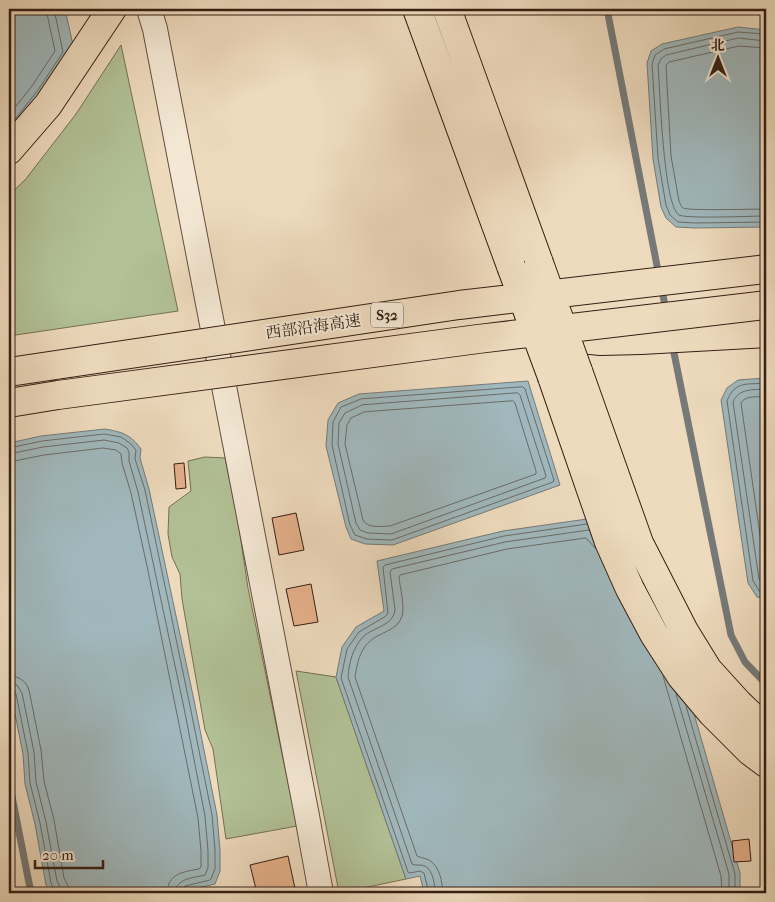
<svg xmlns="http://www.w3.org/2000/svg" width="775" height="902" font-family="'IM FELL French Canon','Noto Serif SC',serif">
  <rect width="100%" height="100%" fill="#eedbbe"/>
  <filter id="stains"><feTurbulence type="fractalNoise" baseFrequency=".004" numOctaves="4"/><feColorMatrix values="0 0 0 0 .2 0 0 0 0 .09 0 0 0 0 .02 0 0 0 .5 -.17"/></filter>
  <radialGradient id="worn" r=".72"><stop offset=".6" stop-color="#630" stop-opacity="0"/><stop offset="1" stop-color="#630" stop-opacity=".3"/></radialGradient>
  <path fill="#b2c196" stroke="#747054" d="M121,45L178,311L9,336V195L25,180L76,114Z
    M205,457L225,458L238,521L248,588L297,826L226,839L213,749L205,730L182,599L180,574L172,557L168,534L169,507L191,491L188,461Z
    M296,671L336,677L406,879L339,893Z"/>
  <path fill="#a0b8bd" stroke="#757a79" d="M9,9H65L75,54L9,144Z
    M738,27L766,30V227L695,228L676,227L666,218L661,207L653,159L647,63L651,51L662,44Z
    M766,378V599L757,597L748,583L721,400L727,388L738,380Z
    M528,381L560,485L393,545L365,544L351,539L346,527L326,446L328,420L338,403L359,394Z
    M105,429C122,432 130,434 141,449L140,458L149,489L195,705L217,815L220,850V871L215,884L176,893H51L46,885L35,824L25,784L23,754L9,684V443L41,436Z
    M594,518L660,596L740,873V893H424L420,876L406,879L336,677L342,647L356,627L384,611L377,561L503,531Z"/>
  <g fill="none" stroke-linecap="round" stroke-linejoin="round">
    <path stroke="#6a6b68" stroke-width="1" d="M766,34L738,32L664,49L655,55L652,64L658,158L666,205L670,215L678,222L695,223L766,222
      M766,41L738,38L666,55L661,59L658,65C660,88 663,205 679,215C687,219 752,216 766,216
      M766,48L739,46L669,62L667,64L666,66L671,156L679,201C680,203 681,207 683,208C688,211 755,209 766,209
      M9,115L32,86L55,51L46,9
      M9,127L38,90L63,52L54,9
      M766,383C748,385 735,380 727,401L753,581L760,592L766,594
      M523,387L525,389L554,480L553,482L392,540L367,539L355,535L350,525L332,445L333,422L341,407L361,399Z
      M766,389C753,390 739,388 733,402L759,579L764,586L766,587
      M518,393L520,395L546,476L545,478L391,534L368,533L360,530L356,523L338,444L339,423L345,413L362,405Z
      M766,397C758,397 745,395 741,403L766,576
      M513,401L515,403L536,471V474L390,526C381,526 368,529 363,520L345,444L347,425L351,418L364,412Z
      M9,448L42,441L104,434L121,437L131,444L136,450L135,459L145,490L190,706L212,815L215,850V869L211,879L210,880L185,886L182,889L181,893
      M9,454L43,447L104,440L119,443L127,448L129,452V461L138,492L184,708L205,816L208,851V868L205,875C193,878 176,878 175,893
      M9,462L44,455L103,448L116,450L121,454L122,463L131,493L147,566L198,818L201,851V867L199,869C183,872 168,873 167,893
      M9,676C19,676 26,681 29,690L41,750L44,781L54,820L64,878L68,886L69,893
      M663,676L721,876L722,893
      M9,683L17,685L22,693L34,752L36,782L46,822L57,881L60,887L61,893
      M9,689L14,690L16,694L28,753L30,783L40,823L51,883L54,890L55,893
      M676,694L729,874V893
      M686,706L735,874V893
      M429,893L424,873L420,871L410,873L408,872L341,678L347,649L359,632L386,616L388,613L383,567L385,565L504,536L587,524
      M435,893C435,885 433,870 425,866C420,864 416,866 412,864L348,677C349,662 353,648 363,637C373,627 394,626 395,609L390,572L392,569L505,542L589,530
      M443,893C442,882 440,866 429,860C425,858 421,858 417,856L355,677C357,664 360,650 369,642C379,632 398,631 402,616C405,606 400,588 399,577L400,575L507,549L585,538L587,539L595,548"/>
    <path stroke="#757a79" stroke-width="7" d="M607,9L659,276
      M661,286L666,310
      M672,343L731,635L745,662L766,684
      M766,776L764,796L766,809
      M9,781L31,893"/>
  </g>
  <path fill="#e6b18b" stroke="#351e13" d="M184,463L186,488L176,489L174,464Z
    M296,513L304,550L279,555L272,518Z
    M311,584L318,622L294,626L286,589Z
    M749,839L751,861L734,862L732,841Z
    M288,856L296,893H257L250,865Z"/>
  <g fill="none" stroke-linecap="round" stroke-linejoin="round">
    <g stroke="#634d3e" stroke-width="26">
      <path id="minor" d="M149,9L155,29L307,816L321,893"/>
    </g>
    <g stroke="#351e13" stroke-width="30">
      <path id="motorway" d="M417,9L511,266
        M447,9L539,263
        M9,150L48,105L112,9
        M566,329L580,339L601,341L641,340L766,333
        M578,371L639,543L684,631L708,670L738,703L766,730
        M552,377L609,542L630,589L654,634L681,676L712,713L750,751L766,763"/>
    </g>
    <use href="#minor" stroke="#f4e8d5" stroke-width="24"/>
    <use href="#motorway" stroke="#eedbbe" stroke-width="28"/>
    <g stroke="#351e13" stroke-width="30" stroke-linecap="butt">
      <path id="motorway-bridge" d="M539,263L578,371
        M511,266L552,377
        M9,372L459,305L766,269
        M9,403L58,395L478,339L766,305"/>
    </g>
    <use href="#motorway-bridge" stroke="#eedbbe" stroke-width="28"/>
  </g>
  <g text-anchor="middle" stroke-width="4" stroke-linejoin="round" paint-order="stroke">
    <rect fill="#f4e8d5" stroke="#6e5b4d" stroke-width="1" x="371" y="302.5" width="32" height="25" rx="4"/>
    <g font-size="15" font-weight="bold" fill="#351e13">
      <text x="387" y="320">S32</text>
    </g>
    <g font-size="16" fill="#351e13" stroke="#f4e8d5">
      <text transform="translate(313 326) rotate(-8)" y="6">西部沿海高速</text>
    </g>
  </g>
  <rect width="775" height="902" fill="none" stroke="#eedbbe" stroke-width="30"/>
  <rect x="10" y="10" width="755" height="882" fill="none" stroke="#351e13" stroke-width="2.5"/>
  <rect x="15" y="15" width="745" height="872" fill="none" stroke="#351e13"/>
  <g transform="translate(718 58)" stroke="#f4e8d5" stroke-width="4" paint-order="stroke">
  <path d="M0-4L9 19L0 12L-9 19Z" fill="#351e13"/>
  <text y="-8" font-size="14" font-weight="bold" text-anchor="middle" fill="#351e13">北</text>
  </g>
  <path d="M35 860v8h68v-8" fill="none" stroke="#351e13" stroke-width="2.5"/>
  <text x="42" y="860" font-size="15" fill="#351e13" stroke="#f4e8d5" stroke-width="4" paint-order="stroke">20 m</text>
  <rect width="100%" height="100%" filter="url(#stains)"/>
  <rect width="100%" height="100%" fill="url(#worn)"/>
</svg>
